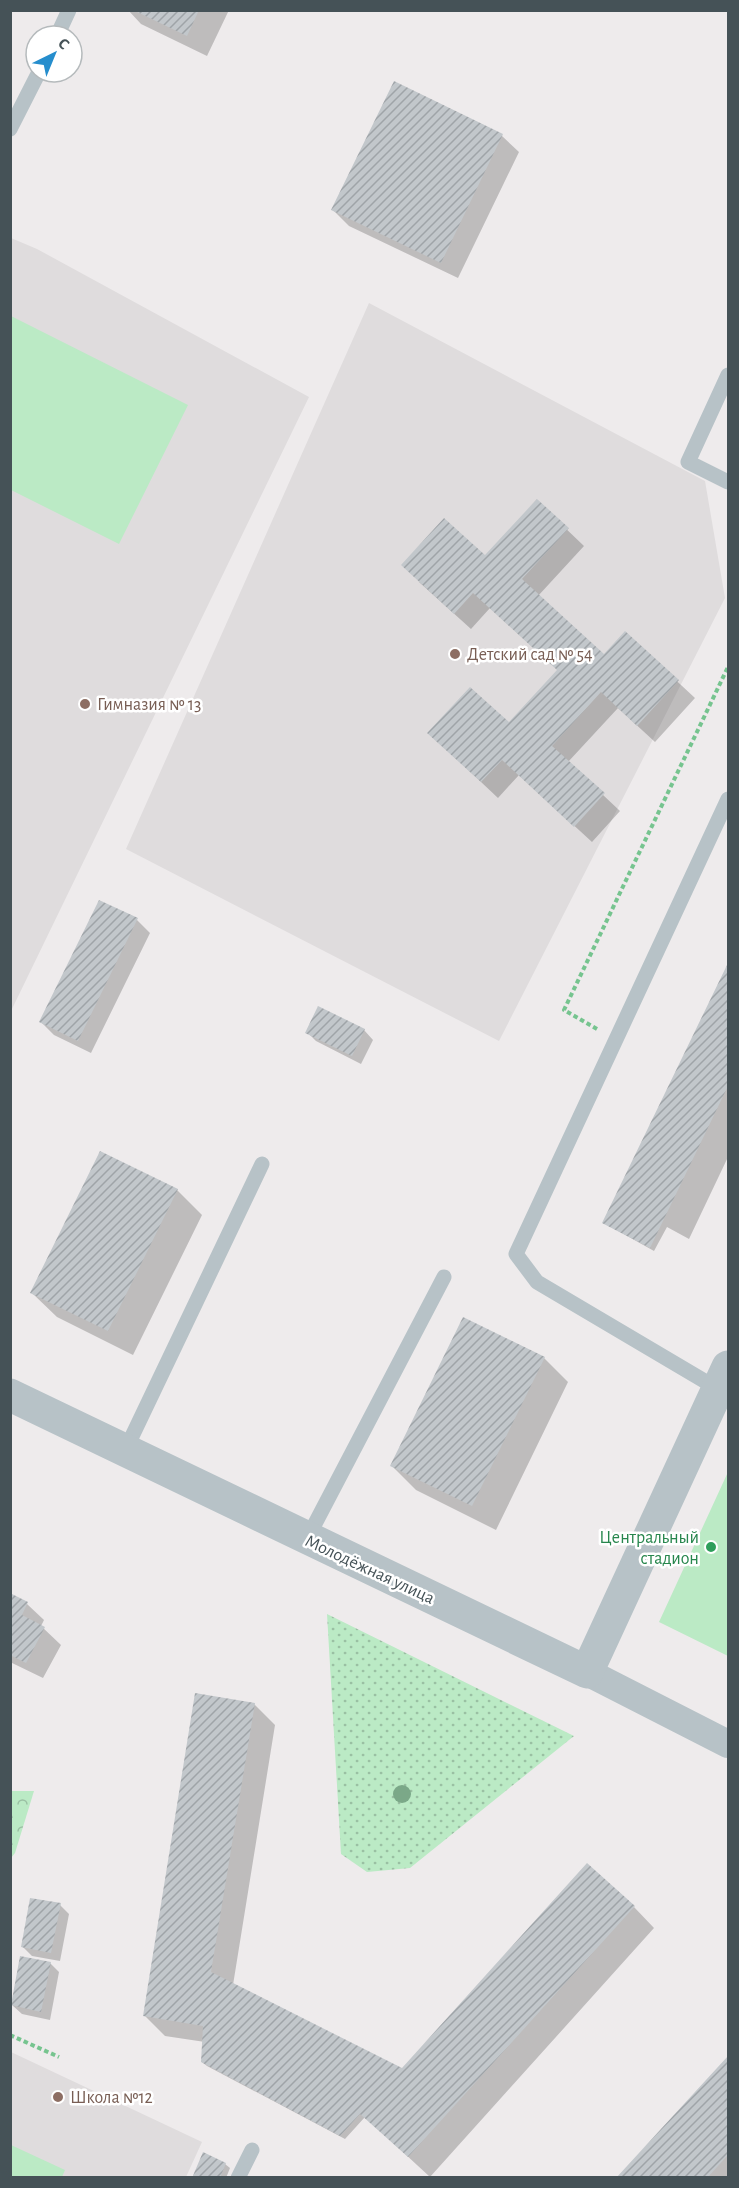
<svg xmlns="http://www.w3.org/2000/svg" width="739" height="2188" font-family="'Alegreya Sans',sans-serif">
  <defs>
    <pattern id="grass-dots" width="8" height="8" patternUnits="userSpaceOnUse" patternTransform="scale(1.5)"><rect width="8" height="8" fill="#bbeac5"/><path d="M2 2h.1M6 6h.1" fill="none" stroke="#9ac0a3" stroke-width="1.8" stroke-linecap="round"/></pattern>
    <pattern id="park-crowns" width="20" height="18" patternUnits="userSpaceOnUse" patternTransform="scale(1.5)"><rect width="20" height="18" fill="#bbeac5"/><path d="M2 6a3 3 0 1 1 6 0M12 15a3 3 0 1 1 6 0" fill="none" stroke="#9ac0a3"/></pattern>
    <pattern id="building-hatch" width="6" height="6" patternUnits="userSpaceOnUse" patternTransform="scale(1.5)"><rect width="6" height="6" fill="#c2c7cb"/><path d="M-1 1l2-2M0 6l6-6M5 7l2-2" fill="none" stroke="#9fa4a8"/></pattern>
  </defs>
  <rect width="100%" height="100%" fill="#eeebec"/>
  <path fill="#dfdcdd" d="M11,238L37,249L309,397L11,1011Z
    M369,303L705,481L725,598L499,1041L126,849Z
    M11,2052L202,2142L186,2177L11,2178Z"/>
  <path fill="url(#grass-dots)" d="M327,1614L574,1736L410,1868L367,1872L341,1854Z"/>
  <path fill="url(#park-crowns)" d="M11,1791H34L15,1853L11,1858Z"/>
  <path fill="#bbeac5" d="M11,316L188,405L119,544L11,490Z
    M728,1472V1656L659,1622Z
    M11,2145L65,2170L62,2177H11Z"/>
  <path fill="#0003" d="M128,10H229L207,56L141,24Z
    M394,83L502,136L519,152L458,278L349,226L333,210Z
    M537,501L584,546L538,596L604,656L625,633L695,698L655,742L618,708L568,762L620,811L592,842L519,775L498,798L446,749L509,724L558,670L490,608L471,629L419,582L486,558Z
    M100,902L137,920L150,933L91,1053L54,1035L41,1022Z
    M728,967V1157L689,1239L667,1227L654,1251L604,1223Z
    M364,1030L373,1040L361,1064L316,1041L307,1032Z
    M101,1153L177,1190L202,1215L133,1355L57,1317L32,1293Z
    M544,1358L568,1382L496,1530L416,1490L392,1466Z
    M10,1595L27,1604L44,1620L41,1626L61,1645L43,1678L10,1662Z
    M254,1704L275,1725L233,1985L403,2069L634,1907L654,1928L430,2177L365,2117L345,2139L207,2066L202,2062L205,2042L165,2036L144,2015Z
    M60,1905L69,1914L60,1961L32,1956L22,1946Z
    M50,1963L59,1972L50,2020L22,2014L12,2005Z
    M728,2058V2178H618Z
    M225,2164L230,2168L226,2178H193Z"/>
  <path fill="url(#building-hatch)" d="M133,10H199L187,36Z
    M394,81L503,134L441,263L331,210Z
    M537,499L569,528L522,579L604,654L625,631L679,680L637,726L601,692L552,746L605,793L574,827L502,760L481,782L427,733L470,687L509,722L557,670L473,593L454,614L401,565L444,518L485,555Z
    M99,900L138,918L78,1041L39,1022Z
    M728,963V1086L650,1248L602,1223Z
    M318,1006L365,1029L352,1056L305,1033Z
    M100,1151L178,1189L108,1331L30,1293Z
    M463,1317L545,1357L472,1506L390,1466Z
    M10,1593L28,1602L22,1615L45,1627L26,1663L10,1655Z
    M195,1693L255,1703L211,1972L402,2068L587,1863L635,1906L408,2157L360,2114L340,2136L201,2062L203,2026L143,2016Z
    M30,1898L61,1903L51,1953L21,1947Z
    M20,1956L51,1962L41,2012L11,2005Z
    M728,2056V2155L707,2178H616Z
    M203,2152L226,2163L220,2178H192Z"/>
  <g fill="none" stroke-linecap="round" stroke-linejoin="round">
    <path stroke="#76c48f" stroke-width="4" stroke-dasharray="4.5 3" stroke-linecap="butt" d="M597,1029L564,1010L728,667
      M10,2035L59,2057"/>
    <path stroke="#b7c2c7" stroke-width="15" d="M57,36L69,10
      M10,129L39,72
      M728,375L688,462L728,482
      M718,1389L537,1282L516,1254L728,799
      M125,1451L262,1164
      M307,1539L444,1277
      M238,2178L252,2150"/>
    <path stroke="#b7c2c7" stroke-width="28" d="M587,1672L728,1744"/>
    <path stroke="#b7c2c7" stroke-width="33" d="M10,1395L587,1672L728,1367"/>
  </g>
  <circle fill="#7ba888" cx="402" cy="1794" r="9"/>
  <g fill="#8d6e63" stroke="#fff" stroke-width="2">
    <circle cx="455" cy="654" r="6"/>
    <circle cx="85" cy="704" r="6"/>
    <circle cx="58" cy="2097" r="6"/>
  </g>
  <circle fill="#2e9e5b" stroke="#fff" stroke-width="2" cx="711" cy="1547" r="6"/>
  <g text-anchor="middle" stroke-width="5" stroke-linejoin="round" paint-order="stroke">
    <g font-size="18" fill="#785e54" stroke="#fff" text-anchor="start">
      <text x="467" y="660">Детский сад № 54</text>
      <text x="97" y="710">Гимназия № 13</text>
      <text x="70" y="2103">Школа №12</text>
    </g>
    <g font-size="18" fill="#27864d" stroke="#fff" text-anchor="end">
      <text x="699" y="1543">Центральный<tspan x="699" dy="21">стадион</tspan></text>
    </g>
    <g font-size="18" fill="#455257" stroke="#fff">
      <text transform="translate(370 1569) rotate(25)" y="6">Молодёжная улица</text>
    </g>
  </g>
  <rect width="739" height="2188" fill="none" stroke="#455257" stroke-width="24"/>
  <g transform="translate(54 54) rotate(43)"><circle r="28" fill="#ffffff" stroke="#b5babc" stroke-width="1.5"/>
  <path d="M0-4.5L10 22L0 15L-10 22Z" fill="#268ecd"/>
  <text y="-9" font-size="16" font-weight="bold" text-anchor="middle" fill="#455257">С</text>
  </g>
</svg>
